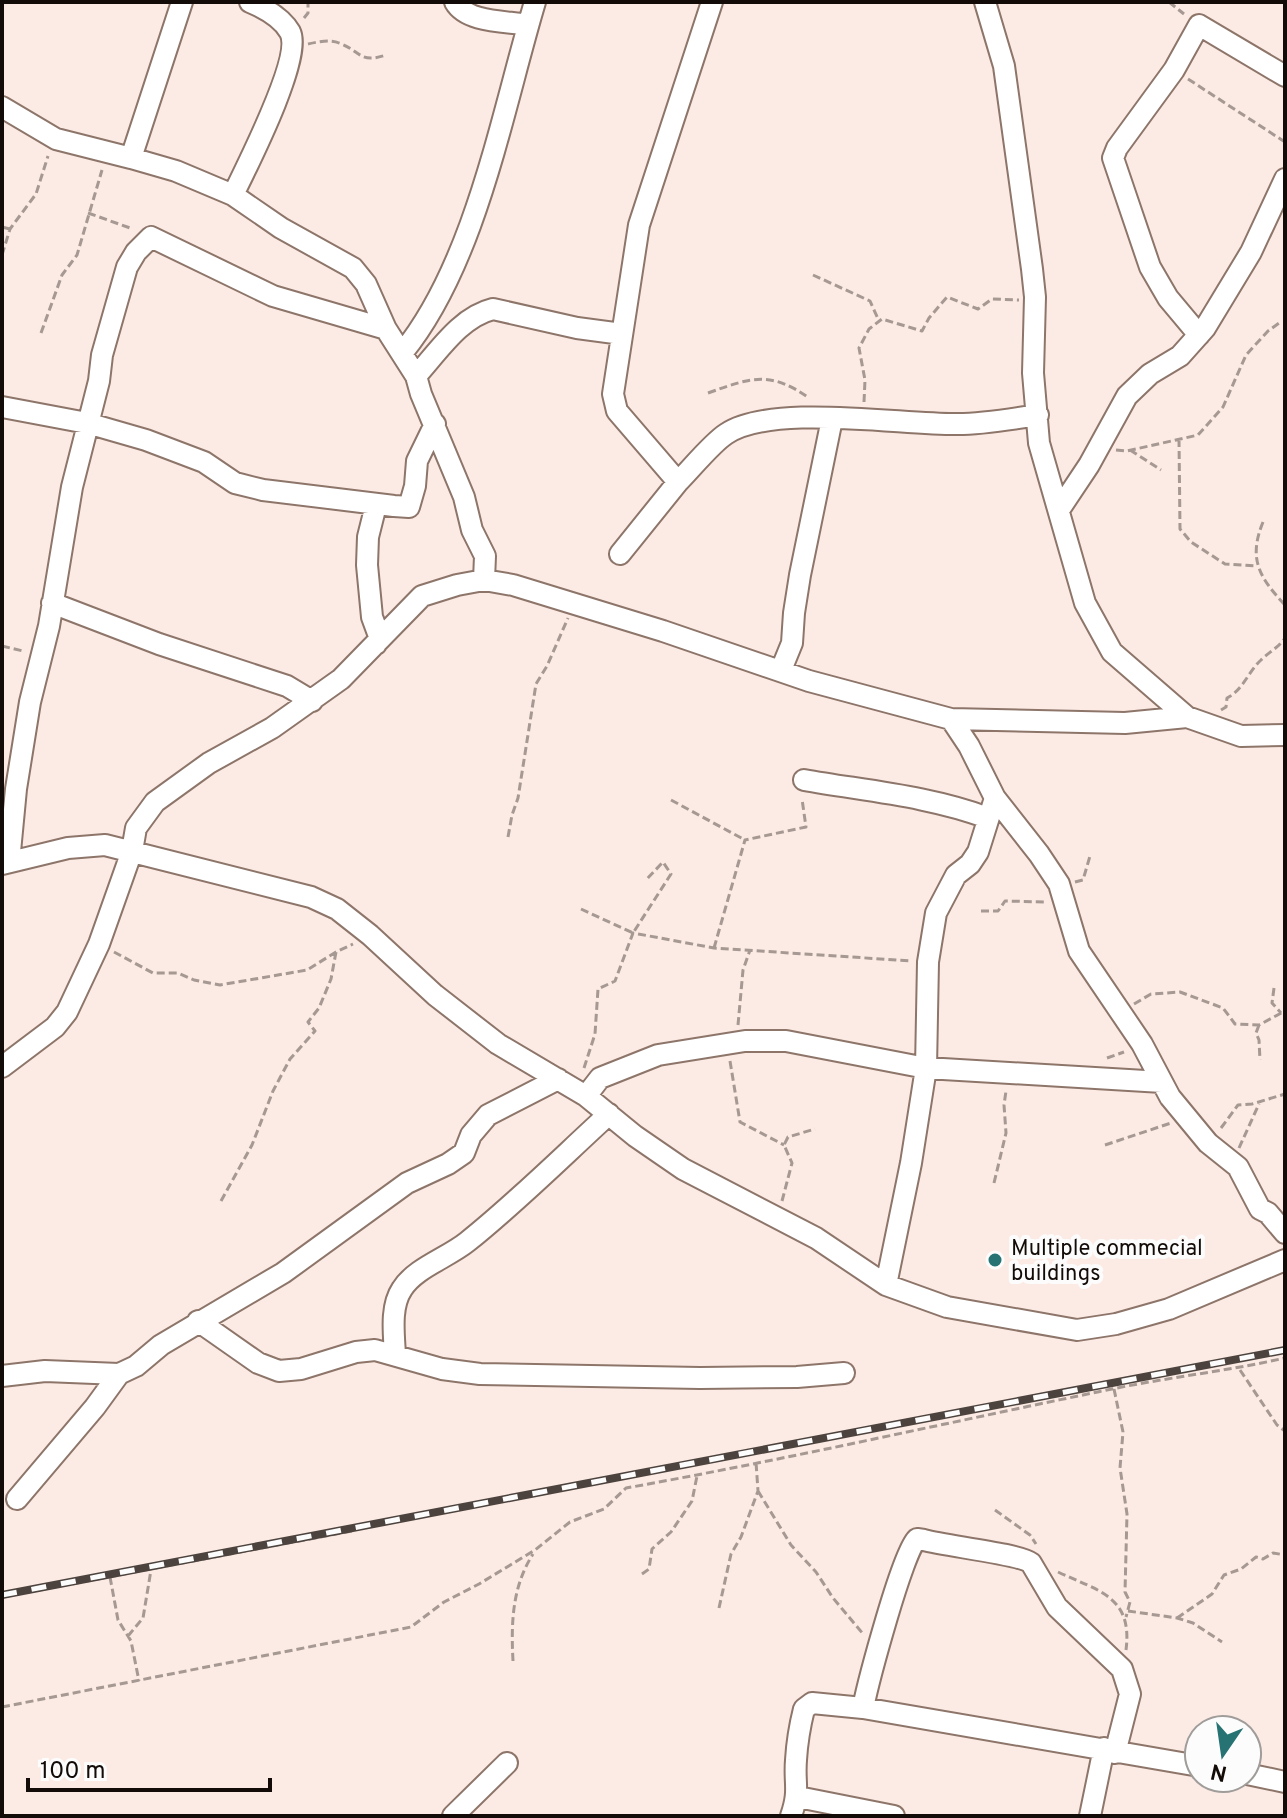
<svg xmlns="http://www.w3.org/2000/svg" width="1287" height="1818" font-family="Overpass,sans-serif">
  <rect width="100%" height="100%" fill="#fcebe4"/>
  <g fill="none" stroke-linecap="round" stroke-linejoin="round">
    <g stroke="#8d756a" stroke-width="24">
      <path id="minor" d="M182,2L131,158L176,171L233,195L281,228L353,268L366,284L386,329L416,376L421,394L464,497L472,530L485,556L484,580
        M455,2C467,23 507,21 528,25
        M985,2L1004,66L1032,269L1035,297L1033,373L1039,443L1085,603L1112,652L1187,717
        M2,107L56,139L131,158
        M233,195C246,168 303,57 290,32C282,18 264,8 250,2
        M1199,335L1168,298L1150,267L1113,158L1117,148L1174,70L1199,25L1285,76
        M403,352C476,262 502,112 535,2
        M416,376C438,352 460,317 493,309L577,328L622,334
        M2,407L87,423L146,440L204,462L235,483L263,490L394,506L409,507L415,486L417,461L435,424
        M678,482C691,469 712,443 726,434C772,403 902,425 958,424C984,424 1011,419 1038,415
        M376,505L368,537L367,565L372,617L379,636L376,644
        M1059,510L1089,465L1127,396L1150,374L1180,356L1205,328L1251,252L1285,179
        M620,554L678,482L617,411L613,394L639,225L712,2
        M52,603L159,644L287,686L312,701
        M781,670L792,643L794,613L800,575L832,419
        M951,719L969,746L995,798L1039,854L1059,884L1079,951L1142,1044L1170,1097L1208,1143L1238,1167L1260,1209L1268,1213L1285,1233
        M804,780C866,791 929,796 988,818
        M9,862L16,789L30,702L49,626L72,487L99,381L102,355L127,267L136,252L151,237L273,296L386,329
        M2,864L68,848L105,845L311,897L337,909L370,935L435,995L498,1044L586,1096L635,1136L683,1169L816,1238L886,1285L947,1307L1077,1330L1116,1324L1169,1309L1285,1260
        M2,1067L55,1027L67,1012L99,944L132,851L136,828L155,802L209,763L272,728L341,679L422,596L457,585L484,580L513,585L663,631L809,681L951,719L1125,723L1187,717L1241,736L1285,735
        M586,1096L600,1078L658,1055L745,1041H786L926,1068L1162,1082
        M886,1285L911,1163L926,1068L928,962L936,913L956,875L970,864L978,852L995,798
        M198,1321L258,1363L279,1371L301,1369L356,1352L375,1350L442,1369L480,1374L700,1378L797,1377L844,1373
        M395,1355C394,1334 390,1307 402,1289C415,1268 447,1258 467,1242C516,1203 562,1157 609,1114
        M2,1376L45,1371L119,1374L136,1366L161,1345L283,1273L407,1183L448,1164L464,1153L471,1135L488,1115L558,1079
        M17,1499L95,1407L119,1374
        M863,1708C868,1683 903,1550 917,1539L924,1540C945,1546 1020,1554 1031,1563L1057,1607L1122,1669L1130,1694L1115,1753
        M1247,1774L1285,1782
        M798,1797L894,1816
        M453,1816L507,1763
        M791,1816C800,1790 794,1784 796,1760C797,1743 800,1725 804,1709L812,1703L863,1708L1199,1766
        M1090,1816L1104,1748"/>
    </g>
    <path stroke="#a69892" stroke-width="3" stroke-dasharray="8 4" stroke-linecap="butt" d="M1169,2L1184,14
      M304,18L308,13V2
      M308,44C317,42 330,39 339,43C361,51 359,64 386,55
      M1188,79L1285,142
      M88,213L133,229
      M2,227L10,229
      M2,255L10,229L36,194L48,156
      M813,275L870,301L879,321
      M41,333L62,275L77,255L102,170
      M708,393C750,378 770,370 809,398
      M864,402L865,380L859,348L869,329L882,319L922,331L929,318L947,297L978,309L992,299L1019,300
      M1179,439L1180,529L1191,542L1225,564L1256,566
      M1116,450L1127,451L1198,435L1223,407L1246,355L1268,331L1282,321
      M1130,450L1161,470
      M1263,522C1248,559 1259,577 1285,605
      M2,646L23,651
      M1221,710L1226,707L1227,698C1243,690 1248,672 1261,660C1269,652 1278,648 1285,638
      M671,800L745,840
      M508,837L512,815L518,798L536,684L547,666L568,618
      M1075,882L1083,880L1090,856
      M581,909L633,933L671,874L663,862L646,880
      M981,911H998L1005,901L1046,902
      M714,948L745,840L806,827L802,799
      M114,952L153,973H178L194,980L220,985L307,970L336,952
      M1274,988L1272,1003L1281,1013
      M1134,1004L1151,994L1180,992L1223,1008L1235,1024L1259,1025L1285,1011
      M738,1025L743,970L750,950
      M1259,1025L1256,1033L1259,1040L1260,1060
      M1107,1058L1124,1052
      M730,1061L740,1122L784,1145
      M584,1068L595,1034L598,989L615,981L633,933L714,948L912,961
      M1221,1128L1238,1105L1252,1104L1285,1094
      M1105,1145L1171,1123
      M1239,1148L1259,1104
      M994,1183L1006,1133L1004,1105L1006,1091
      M221,1201L252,1145L273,1091L290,1059L315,1031L308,1022L319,1008L331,979L336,952L353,944
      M782,1201L792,1163L784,1145L788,1137L815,1129
      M1240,1370L1277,1425L1285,1431
      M1114,1389L1123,1432L1120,1468L1127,1514L1125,1592L1130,1602L1126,1617
      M758,1491L791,1545L816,1572L833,1598L864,1635
      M995,1510L1030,1535L1036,1544
      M1058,1572C1098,1591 1133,1596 1126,1650
      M642,1574L649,1569L652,1549L671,1532L692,1501L697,1476
      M110,1577L118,1620L131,1641L139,1681
      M2,1597L352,1531
      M719,1608L731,1554L741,1537L758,1491L756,1462
      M1128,1611L1177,1618L1193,1623L1222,1642
      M1177,1618L1212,1594L1224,1575L1241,1569L1256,1557L1263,1559L1273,1553L1285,1555
      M128,1636L143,1618L151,1570
      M513,1661C511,1623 512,1587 533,1554
      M2,1707L411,1627L444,1602L479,1584L535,1550L570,1522L604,1509L626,1488C789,1459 950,1422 1112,1389C1170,1377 1228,1371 1285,1358"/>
    <use href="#minor" stroke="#fff" stroke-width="20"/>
    <g stroke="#4d433e" stroke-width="8">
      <path id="rail" d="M2,1595L1285,1350"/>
    </g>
    <use href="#rail" stroke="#fcfcfc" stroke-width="5" stroke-dasharray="15" stroke-linecap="butt"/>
  </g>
  <circle fill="#277273" stroke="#fcfcfc" stroke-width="3" cx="995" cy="1260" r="8"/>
  <g text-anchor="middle" stroke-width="8" stroke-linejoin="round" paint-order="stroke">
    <g font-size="22" fill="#130b07" stroke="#fcfcfc" text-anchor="start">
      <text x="1011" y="1255">Multiple commecial<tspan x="1011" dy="25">buildings</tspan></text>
    </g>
  </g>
  <rect width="1287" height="1818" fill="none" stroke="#130b07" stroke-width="8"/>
  <g transform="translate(1223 1754) rotate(193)"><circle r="38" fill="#fcfcfc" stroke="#9f9c9a" stroke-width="2"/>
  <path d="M0-6L14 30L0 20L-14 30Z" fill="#277273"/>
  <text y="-12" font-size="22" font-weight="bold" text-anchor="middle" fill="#130b07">N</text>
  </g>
  <path d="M28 1778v12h242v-12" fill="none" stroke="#130b07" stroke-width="4"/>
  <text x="40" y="1778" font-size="24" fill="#130b07" stroke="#fcfcfc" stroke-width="6" paint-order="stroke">100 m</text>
</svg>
